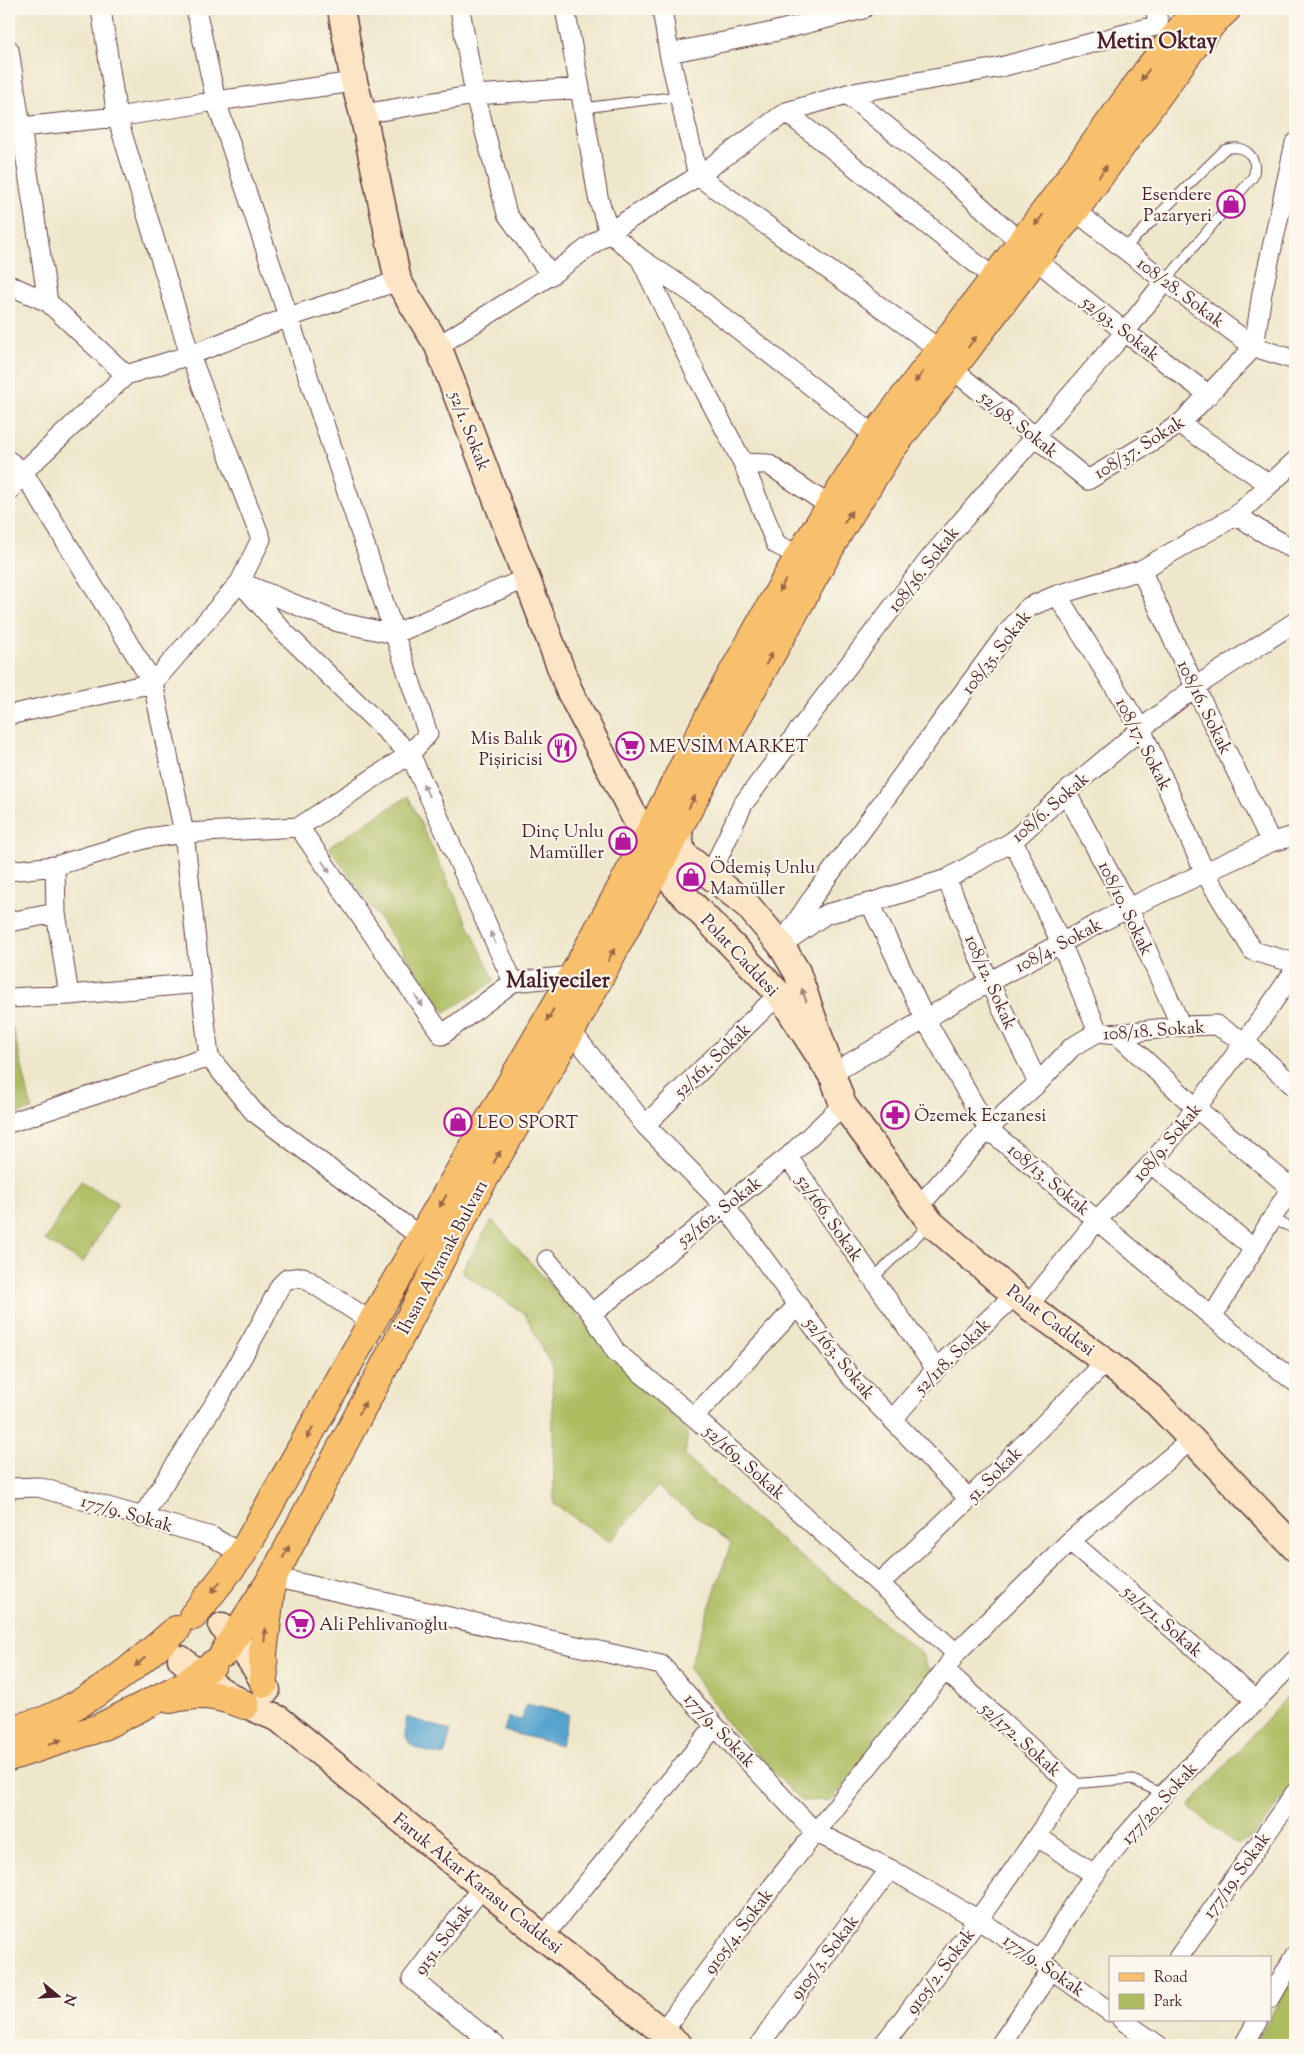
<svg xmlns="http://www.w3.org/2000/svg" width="1304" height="2054" font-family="'Sorts Mill Goudy',serif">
  <rect width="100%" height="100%" fill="#fbf7ec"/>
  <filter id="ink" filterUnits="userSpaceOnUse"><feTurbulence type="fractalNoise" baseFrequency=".02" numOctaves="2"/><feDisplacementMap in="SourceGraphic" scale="10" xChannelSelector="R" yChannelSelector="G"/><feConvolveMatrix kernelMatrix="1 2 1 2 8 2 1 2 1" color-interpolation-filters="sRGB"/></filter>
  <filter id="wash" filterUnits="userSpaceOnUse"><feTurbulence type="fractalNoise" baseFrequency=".0096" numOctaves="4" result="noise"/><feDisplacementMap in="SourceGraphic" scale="20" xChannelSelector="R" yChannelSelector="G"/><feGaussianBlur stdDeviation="1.12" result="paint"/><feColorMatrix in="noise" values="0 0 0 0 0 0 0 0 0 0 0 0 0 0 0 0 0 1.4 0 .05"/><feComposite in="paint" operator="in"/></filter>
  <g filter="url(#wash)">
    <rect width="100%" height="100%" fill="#eee7cb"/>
    <path fill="#acbc5f" stroke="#7b6e45" d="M408,796L495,981L445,1012L329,847Z
      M13,1028L32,1110L9,1115V1029Z
      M81,1181L118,1203L83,1263L45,1240Z
      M492,1220L566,1302L688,1432L685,1455L751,1516L922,1654L930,1674L832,1800L801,1801L727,1723L689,1668L731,1543L657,1487L610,1542L554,1504L552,1368L525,1314L461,1272Z
      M1295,1688V1782L1255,1834L1237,1845L1188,1807Z
      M1295,1978V2045H1254L1268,2020H1270V2016Z"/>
    <path fill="#53a3cd" stroke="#4e617c" d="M526,1704L569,1714L561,1745L504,1731L508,1717L522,1720Z
      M407,1717L451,1731L444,1756C420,1750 398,1749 407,1717Z"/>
  </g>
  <g filter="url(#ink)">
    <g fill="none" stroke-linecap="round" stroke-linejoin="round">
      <g stroke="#633d43" stroke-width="11">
        <path id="lane" d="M583,108L679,96
          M1121,244L1130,243L1224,150C1243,142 1260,157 1253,177L1165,281
          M1272,1219L1295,1229
          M872,1279L929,1225
          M1071,1784L1131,1779L1163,1794"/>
      </g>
      <g stroke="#633d43" stroke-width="21">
        <path id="street" d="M460,9L475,95L507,214L551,275
          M565,9L580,88L598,197L609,232L641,259L692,293L875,436
          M662,9L669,53L698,176L939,349
          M9,50L48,302
          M669,53L773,32L863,9
          M847,94L942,171L1021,243
          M786,112L994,278
          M363,114L475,95L580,88
          M9,130L21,127L117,117L216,101L354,82
          M1065,203L1165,281L1254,347L1295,360
          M1035,259L1125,332L1209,395
          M641,260L696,374L743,463L776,544L799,556
          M9,285L48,302L126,375L190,355L289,317L398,281
          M438,346L551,275L609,232L698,176L786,112L847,94L997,68L1159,25L1155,9
          M951,368L1088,480L1180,424L1254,347L1262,293L1295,143
          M1180,424L1269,484
          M9,461L23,472L153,683L184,833L209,1057L254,1112L422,1238
          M743,463L768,464L831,507
          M9,491L23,472L126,375
          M1237,515L1259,530L1295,550
          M1141,570L1195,687L1271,842
          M1057,595L1141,729L1205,873L1253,951L1295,963
          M9,715L153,683L240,582L261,539L190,355L117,117L101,9
          M1066,792L1128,908L1181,1026
          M299,827L442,1035L513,982L573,976L579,981
          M1013,841L1061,943L1098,1032
          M9,871L55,866
          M711,878L719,856L743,804L930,558L1125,332L1165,281
          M947,879L989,982L1038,1083
          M870,903L925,1019L988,1129L1212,1317L1295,1382
          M9,922L56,913
          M790,939L826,914L870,903L947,879L1013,841L1066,792L1141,729L1195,687L1295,622
          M781,945L815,894L1006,634L1029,607L1057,595L1141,570L1237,515L1295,461
          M513,982L410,754L283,631L240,582L338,622L394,634L525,579
          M779,994L645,1125L725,1206L849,1375L969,1499
          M69,995L56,913L55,866L148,838L184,833L299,827L410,754L428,734L216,101L196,9
          M9,998L69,995L200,983
          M571,1031L645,1125
          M1117,1034L1196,1108L1291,1188
          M831,1074L989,982L1061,943L1128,908L1271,842L1295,836
          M9,1123L209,1057
          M788,1157L936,1369
          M1151,1164L1253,1248
          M920,1205L988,1129L1038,1083L1072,1047L1098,1032L1117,1034L1181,1026L1216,1025L1245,1042L1295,1087
          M547,1260L592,1314L616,1352L694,1417L956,1653
          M1028,1306L1098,1219L1151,1164L1196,1108L1245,1042L1295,970
          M592,1314L725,1206L788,1157L843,1105
          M1212,1317L1295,1181
          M694,1417L798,1305
          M892,1420L936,1369L1015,1295
          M9,1488L38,1487L212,1537L242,1554
          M142,1517L221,1394L262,1322L280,1286L287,1279L303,1277L372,1322
          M1070,1541L1257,1701
          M273,1577L661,1665L715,1726L815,1832L890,1869L979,1920L1040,1961L1110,2012
          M879,1584L969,1499L1106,1362
          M1038,1837L1095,1875
          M483,1886L412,1979L495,2045
          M543,1937L715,1726
          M1178,1958L1295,1793
          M1040,1961C1058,1932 1075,1901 1095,1874C1154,1796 1229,1731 1295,1660
          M1270,1999L1295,1955
          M1122,2020L1158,2045
          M662,2032L745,1921L945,1670L956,1653L1070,1541L1191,1440
          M759,2045L890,1869
          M883,2045C948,1960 1014,1875 1071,1784L945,1670
          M1000,2045L1052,1969
          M1244,2045L1258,2020"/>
      </g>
      <g stroke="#633d43" stroke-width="29">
        <path id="secondary" d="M341,9L354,82L363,114L398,281L438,346L569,690L646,839L676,887L779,994L831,1074
          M678,827L682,853L748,906L781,945L797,972L843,1105L931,1223L1028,1306L1106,1362L1153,1399L1295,1548
          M222,1626C240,1645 257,1666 267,1690
          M181,1659C215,1689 236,1702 279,1719L543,1937L679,2045"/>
      </g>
      <g stroke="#633d43" stroke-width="30">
        <path id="primary" d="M193,1616L242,1554L372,1322L573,976L626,879L717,701L799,556L875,436L1056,197L1151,66L1197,9
          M224,1653L273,1577L478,1189L571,1031L752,689L840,530L889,452L1035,259L1075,210L1190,51L1214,21L1227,9
          M264,1683L263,1654L271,1585
          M170,1699C201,1692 215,1694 245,1705
          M9,1730C22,1726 37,1724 50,1718C100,1696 135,1666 176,1630
          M9,1757L99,1728L181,1687L213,1664"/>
      </g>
      <use href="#lane" stroke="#fff" stroke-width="9"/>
      <use href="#street" stroke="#fff" stroke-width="19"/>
      <use href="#secondary" stroke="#fce5c4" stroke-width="26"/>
      <use href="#primary" stroke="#f8bf6c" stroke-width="28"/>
    </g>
    <defs><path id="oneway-solid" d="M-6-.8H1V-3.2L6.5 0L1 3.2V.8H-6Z" transform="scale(1.25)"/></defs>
    <g fill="#986748">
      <use href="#oneway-solid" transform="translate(1145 75) rotate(126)"/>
      <use href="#oneway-solid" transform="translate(1103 171) rotate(-54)"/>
      <use href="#oneway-solid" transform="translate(1039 220) rotate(127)"/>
      <use href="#oneway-solid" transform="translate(972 342) rotate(-53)"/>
      <use href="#oneway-solid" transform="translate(919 377) rotate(127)"/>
      <use href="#oneway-solid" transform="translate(848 517) rotate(-58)"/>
      <use href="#oneway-solid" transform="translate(782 586) rotate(119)"/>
      <use href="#oneway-solid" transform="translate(769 659) rotate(-61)"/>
      <use href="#oneway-solid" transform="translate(692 802) rotate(-62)"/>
      <use href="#oneway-solid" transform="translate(611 955) rotate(-62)"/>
      <use href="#oneway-solid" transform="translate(550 1015) rotate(120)"/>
      <use href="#oneway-solid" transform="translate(497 1157) rotate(-60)"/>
      <use href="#oneway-solid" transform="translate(443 1201) rotate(120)"/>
      <use href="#oneway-solid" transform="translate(362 1408) rotate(-62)"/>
      <use href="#oneway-solid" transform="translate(310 1433) rotate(119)"/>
      <use href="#oneway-solid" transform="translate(286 1552) rotate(-62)"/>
      <use href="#oneway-solid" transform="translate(216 1587) rotate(128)"/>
      <use href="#oneway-solid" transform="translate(265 1635) rotate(-85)"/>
      <use href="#oneway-solid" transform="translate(140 1662) rotate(139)"/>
      <use href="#oneway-solid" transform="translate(55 1742) rotate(-18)"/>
    </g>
    <g fill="#ae9aa0">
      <use href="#oneway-solid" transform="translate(426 790) rotate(-114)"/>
      <use href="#oneway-solid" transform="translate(326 867) rotate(56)"/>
      <use href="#oneway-solid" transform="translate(493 938) rotate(-114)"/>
      <use href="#oneway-solid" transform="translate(419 1001) rotate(55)"/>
    </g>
    <use fill="#a38278" href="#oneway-solid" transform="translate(804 995) rotate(-109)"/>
  </g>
  <defs>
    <g id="shop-ring" transform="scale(1.4375)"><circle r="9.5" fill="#fbf7ec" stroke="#b5179e" stroke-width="1.5"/><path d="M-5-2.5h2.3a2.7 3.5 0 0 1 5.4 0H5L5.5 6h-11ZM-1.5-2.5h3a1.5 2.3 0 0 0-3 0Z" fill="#b5179e"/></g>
    <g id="supermarket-ring" transform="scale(1.4375)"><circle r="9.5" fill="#fbf7ec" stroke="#b5179e" stroke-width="1.5"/><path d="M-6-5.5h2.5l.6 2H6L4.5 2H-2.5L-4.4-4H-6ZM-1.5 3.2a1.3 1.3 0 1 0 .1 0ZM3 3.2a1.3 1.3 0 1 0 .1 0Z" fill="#b5179e"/></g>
    <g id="restaurant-ring" transform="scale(1.4375)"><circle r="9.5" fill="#fbf7ec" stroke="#b5179e" stroke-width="1.5"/><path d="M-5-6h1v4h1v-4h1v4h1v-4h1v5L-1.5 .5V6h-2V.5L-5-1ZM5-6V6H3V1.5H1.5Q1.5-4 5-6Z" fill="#b5179e"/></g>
    <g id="pharmacy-ring" transform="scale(1.4375)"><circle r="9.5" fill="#fbf7ec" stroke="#b5179e" stroke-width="1.5"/><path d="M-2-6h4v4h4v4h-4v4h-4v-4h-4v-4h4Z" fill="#b5179e"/></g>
  </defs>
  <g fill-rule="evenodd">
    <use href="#shop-ring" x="1231" y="204"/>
    <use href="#supermarket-ring" x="630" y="746"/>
    <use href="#restaurant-ring" x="562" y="748"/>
    <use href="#shop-ring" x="623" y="841"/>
    <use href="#shop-ring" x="691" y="877"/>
    <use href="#pharmacy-ring" x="895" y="1115"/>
    <use href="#shop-ring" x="458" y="1122"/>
    <use href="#supermarket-ring" x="300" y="1624"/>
  </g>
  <g text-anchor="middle" stroke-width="4.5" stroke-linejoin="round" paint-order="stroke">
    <g font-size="18" fill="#4a1f2b" stroke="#fbf7ec" text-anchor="start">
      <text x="1212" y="200" text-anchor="end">Esendere<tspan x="1212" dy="21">Pazaryeri</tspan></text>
      <text x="543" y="744" text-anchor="end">Mis Balık<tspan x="543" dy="21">Pişiricisi</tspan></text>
      <text x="649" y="752">MEVSİM MARKET</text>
      <text x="604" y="837" text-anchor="end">Dinç Unlu<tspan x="604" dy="21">Mamüller</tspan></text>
      <text x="710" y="873">Ödemiş Unlu<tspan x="710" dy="21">Mamüller</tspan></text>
      <text x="914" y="1121">Özemek Eczanesi</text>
      <text x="477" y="1128">LEO SPORT</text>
      <text x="319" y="1630">Ali Pehlivanoğlu</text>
    </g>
    <g font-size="18" fill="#4a1f2b" stroke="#fbf7ec">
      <text transform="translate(1181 292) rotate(37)" y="6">108/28. Sokak</text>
      <text transform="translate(1121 328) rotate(38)" y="6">52/93. Sokak</text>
      <text transform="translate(1019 424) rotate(39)" y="6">52/98. Sokak</text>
      <text transform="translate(470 431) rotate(69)" y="6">52/1. Sokak</text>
      <text transform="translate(1139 447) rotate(-32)" y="6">108/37. Sokak</text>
      <text transform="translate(923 569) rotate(-52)" y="6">108/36. Sokak</text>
      <text transform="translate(996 652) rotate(-52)" y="6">108/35. Sokak</text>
      <text transform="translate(1205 707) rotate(64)" y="6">108/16. Sokak</text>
      <text transform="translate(1144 744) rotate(63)" y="6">108/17. Sokak</text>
      <text transform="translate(1050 807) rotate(-41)" y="6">108/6. Sokak</text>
      <text transform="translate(1126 908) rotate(64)" y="6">108/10. Sokak</text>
      <text transform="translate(1058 945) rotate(-28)" y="6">108/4. Sokak</text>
      <text transform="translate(740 955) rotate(47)" y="6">Polat Caddesi</text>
      <text transform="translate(991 982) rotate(66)" y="6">108/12. Sokak</text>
      <text transform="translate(1154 1030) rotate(-4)" y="6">108/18. Sokak</text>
      <text transform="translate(712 1060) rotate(-44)" y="6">52/161. Sokak</text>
      <text transform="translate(1167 1142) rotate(-50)" y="6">108/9. Sokak</text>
      <text transform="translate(1049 1179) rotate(40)" y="6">108/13. Sokak</text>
      <text transform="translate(719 1211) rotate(-38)" y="6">52/162. Sokak</text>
      <text transform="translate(830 1218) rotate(55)" y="6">52/166. Sokak</text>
      <text transform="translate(442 1257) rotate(-62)" y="6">İhsan Alyanak Bulvarı</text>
      <text transform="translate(1051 1320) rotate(37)" y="6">Polat Caddesi</text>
      <text transform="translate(952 1356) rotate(-45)" y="6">52/118. Sokak</text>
      <text transform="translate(840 1358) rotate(51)" y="6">52/163. Sokak</text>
      <text transform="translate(745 1462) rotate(42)" y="6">52/169. Sokak</text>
      <text transform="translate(994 1474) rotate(-45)" y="6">51. Sokak</text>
      <text transform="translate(127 1513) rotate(16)" y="6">177/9. Sokak</text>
      <text transform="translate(1163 1621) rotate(41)" y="6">52/171. Sokak</text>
      <text transform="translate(720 1730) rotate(47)" y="6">177/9. Sokak</text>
      <text transform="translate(1021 1739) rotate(42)" y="6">52/172. Sokak</text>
      <text transform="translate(1159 1803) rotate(-48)" y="6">177/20. Sokak</text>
      <text transform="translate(1236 1875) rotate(-54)" y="6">177/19. Sokak</text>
      <text transform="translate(478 1883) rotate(39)" y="6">Faruk Akar Karasu Caddesi</text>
      <text transform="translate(738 1931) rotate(-53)" y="6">9105/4. Sokak</text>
      <text transform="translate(443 1939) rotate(-53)" y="6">9151. Sokak</text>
      <text transform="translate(824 1957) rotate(-53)" y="6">9105/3. Sokak</text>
      <text transform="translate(1044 1965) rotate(35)" y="6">177/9. Sokak</text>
      <text transform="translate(940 1971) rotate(-53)" y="6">9105/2. Sokak</text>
    </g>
    <g font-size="22" font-weight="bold" fill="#4a1f2b" stroke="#fbf7ec">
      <text x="1157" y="48">Metin Oktay</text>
      <text x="558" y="987">Maliyeciler</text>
    </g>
  </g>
  <rect width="1304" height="2054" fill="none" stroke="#fbf7ec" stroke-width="30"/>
  <rect x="1109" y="1956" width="162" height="65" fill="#fbf7ec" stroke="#b4a19f"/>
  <rect x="1119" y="1973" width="25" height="8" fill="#f8bf6c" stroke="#b4a19f"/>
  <text x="1154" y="1982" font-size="15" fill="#4a1f2b">Road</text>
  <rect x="1119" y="1994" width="25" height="15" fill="#acbc5f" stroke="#b4a19f"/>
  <text x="1154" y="2006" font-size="15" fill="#4a1f2b">Park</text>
  <g transform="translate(58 1996) rotate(108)" stroke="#fbf7ec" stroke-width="4" paint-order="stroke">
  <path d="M0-4L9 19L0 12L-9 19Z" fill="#4a1f2b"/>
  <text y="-8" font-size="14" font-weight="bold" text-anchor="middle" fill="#4a1f2b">N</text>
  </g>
</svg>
